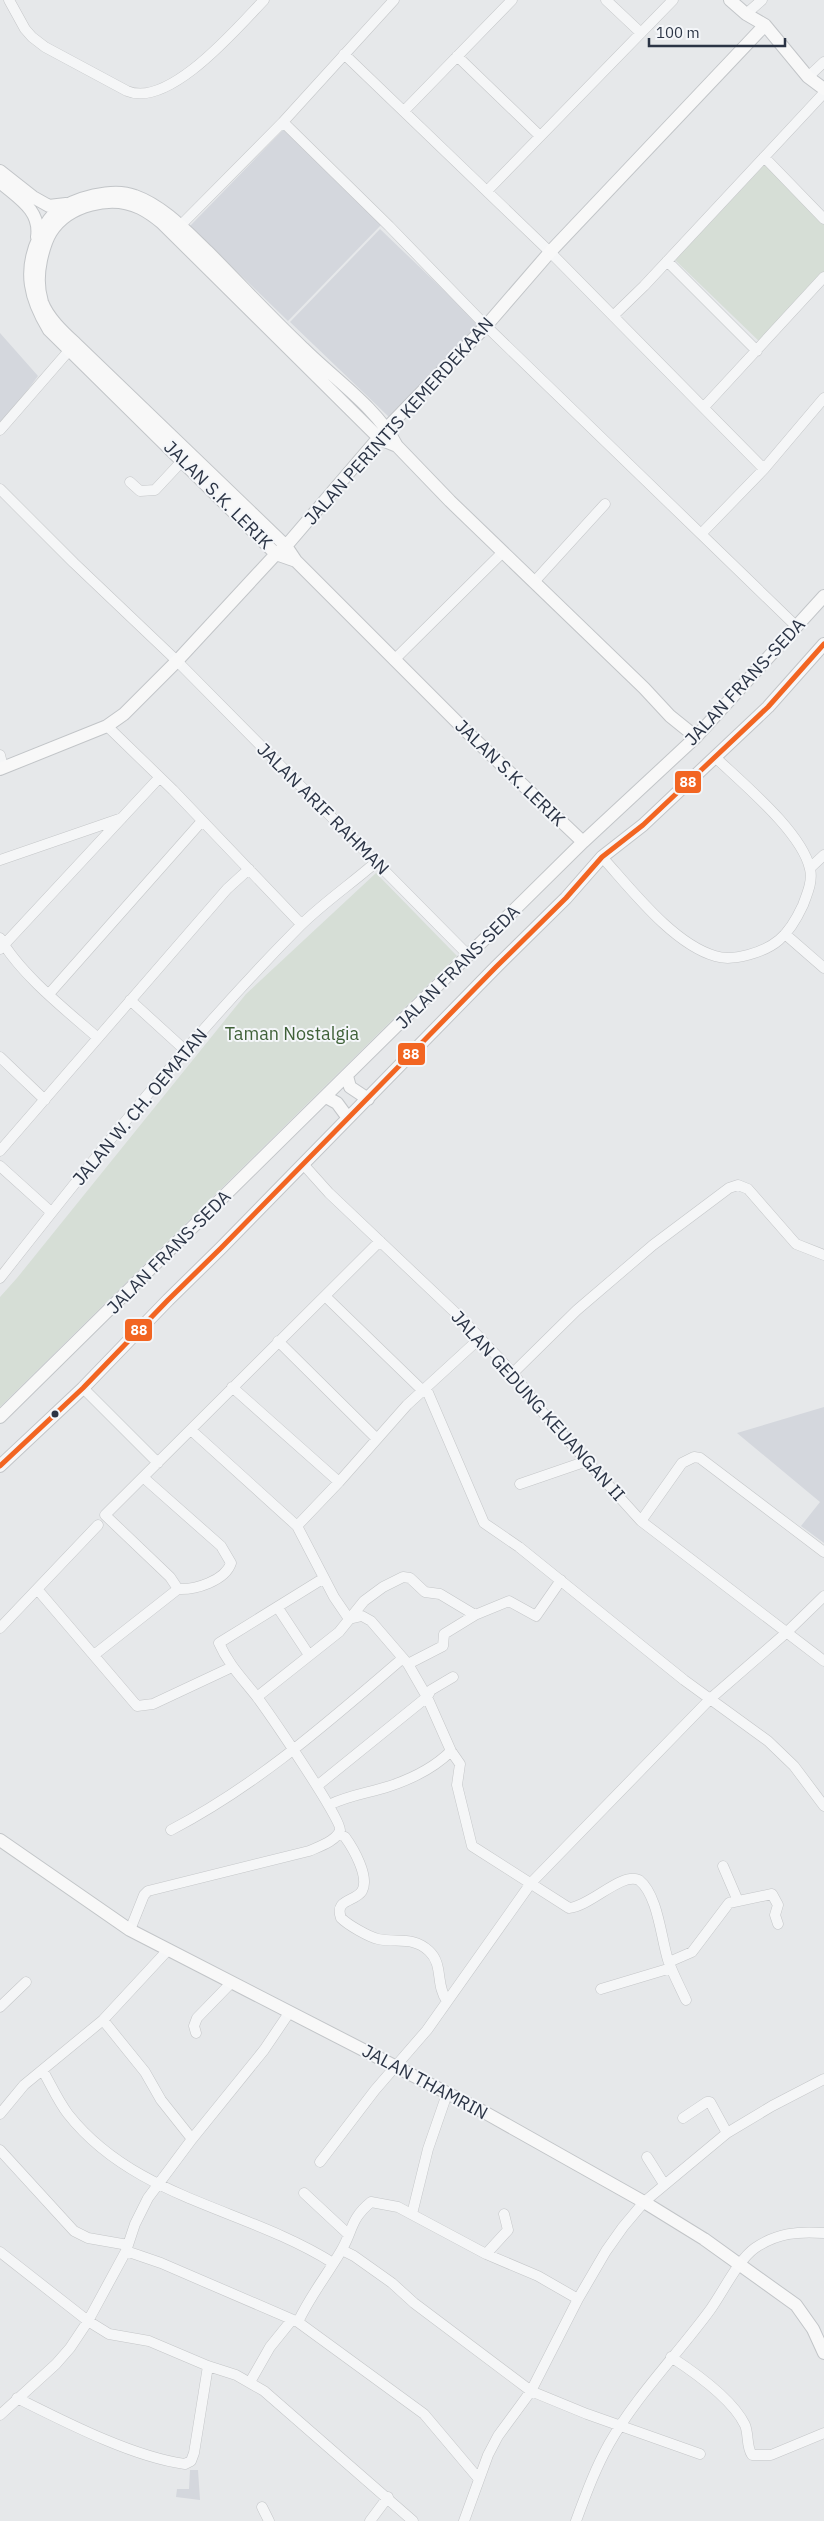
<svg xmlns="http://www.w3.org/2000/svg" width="824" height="2521" font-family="'IBM Plex Sans',sans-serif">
  <rect width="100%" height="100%" fill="#e6e8ea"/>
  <path fill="#d4d7dd" d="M284,129L382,224L288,321L190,226Z
    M380,229L479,324L389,417L290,322Z
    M0,333L38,376L0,427Z
    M824,1407V1543L801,1526L820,1502L737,1433Z
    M190,2470H198L200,2500L176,2497L177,2489H189Z"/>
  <path fill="#d6ded6" d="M767,162L824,215V275L763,345L675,260Z
    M376,873L457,956L0,1407V1297L17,1278L246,994Z"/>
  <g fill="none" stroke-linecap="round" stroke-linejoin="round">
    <g stroke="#c4c6c8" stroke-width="11">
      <path id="minor" d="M9,0L25,29L32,37L45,47L127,91C169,109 238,27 264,0
        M606,0L641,33
        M746,14L762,0
        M344,54L550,252L764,469L824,398
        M457,56L540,136
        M808,77L824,62
        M404,111L512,0
        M283,122L389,226L486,326L701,534L764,469
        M764,157L824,219
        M487,191L673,0
        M175,231L283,122L394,0
        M667,261L757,351
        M613,316L644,286L824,93
        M704,407L824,277
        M0,430L73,346
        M130,482L140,491L155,490L183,460
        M0,489L74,563L177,661L469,956
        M701,534L797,627
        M534,582L605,504
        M394,660L503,552
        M107,726L173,790L301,924
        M0,755L3,767
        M602,857C631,889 673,944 715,956C733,962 765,952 779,940C790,931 797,918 803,905C807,894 813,881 810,869C802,832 742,783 715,757
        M0,860L122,818
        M810,868L824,855
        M785,934L824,968
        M0,938C20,974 67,1011 98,1038
        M0,949L159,778
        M49,994L202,821
        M130,1000L186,1051
        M0,1057L45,1100
        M0,1151L227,889L249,869
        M303,1164L329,1193L463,1320L513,1373L537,1406L641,1521L824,1661
        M0,1166L51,1212
        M0,1278C95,1157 192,1035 300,926C323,903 351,884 375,863
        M325,1296L422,1390
        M278,1341L377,1439
        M513,1373L577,1310L653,1245L729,1188L738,1185L748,1189L796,1244L824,1255
        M232,1387L339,1482
        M83,1388L158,1463
        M426,1388L484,1523L519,1547L684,1680L768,1741L794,1766L824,1806
        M191,1430L297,1526L334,1597L349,1619
        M144,1478L221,1546L231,1563C225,1581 195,1590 178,1589
        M520,1484L587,1461
        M641,1521L682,1463L694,1457L700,1458L824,1552
        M297,1526L339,1482L407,1405L479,1339
        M37,1589L137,1706L153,1704L232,1667
        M178,1589L170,1577L105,1515L380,1241
        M278,1608L309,1655
        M349,1619L362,1616L371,1621L408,1664L427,1697L451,1751L460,1764L457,1785L472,1846L569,1908C591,1906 621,1872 639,1880C658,1895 661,1938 668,1960C673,1974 680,1987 686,2000
        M0,1628L98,1525
        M94,1655L178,1589
        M408,1664L443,1646L444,1634L475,1615L509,1601L536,1616L561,1580
        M257,1697L339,1632L364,1601L383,1587L403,1577L410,1578L425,1592L440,1594L475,1615
        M317,1786L427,1697L431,1690L453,1677
        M329,1805C349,1795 369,1793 390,1786C411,1779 435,1767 451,1751
        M171,1830C259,1784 328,1722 403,1658
        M345,1837C353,1848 370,1877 362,1891C355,1902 334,1899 341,1918C348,1925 369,1937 378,1939C397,1943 413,1936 429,1951C444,1965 435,1985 447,2001
        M723,1866L738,1901
        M130,1930L144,1895L148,1891L309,1851C318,1847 337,1841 340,1830C342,1819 268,1712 257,1697C243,1679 228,1664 219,1643L324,1578
        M669,1962L692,1952L729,1903L772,1894L778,1905L775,1915L778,1924
        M601,1989L671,1968
        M0,2007L26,1982
        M103,2020L145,2072L161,2100L192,2139
        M196,2033L194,2026L197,2018L231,1983
        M43,2071C51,2085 58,2101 68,2114C135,2199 246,2208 333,2263
        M0,2114L24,2085L103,2020L167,1951
        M683,2118L707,2102H710L727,2133
        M0,2150L74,2231L88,2238L128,2245
        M647,2157L664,2184
        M320,2162L375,2090L427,2030L531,1883L710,1699L787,1632L824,1596
        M304,2193L348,2234
        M412,2214L428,2149L447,2094
        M342,2250L354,2256L392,2283L414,2303L531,2391L587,2414L700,2454
        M126,2251L161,2263L298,2322L424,2414L478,2478
        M0,2252L88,2321L109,2334L149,2341L208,2366L236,2375L264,2391L413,2521
        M486,2254L508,2230L504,2214
        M298,2322C310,2296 327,2275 341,2251C353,2231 350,2219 371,2202L398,2207L486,2254L538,2276L578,2299
        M671,2357C694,2372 733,2400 745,2425C749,2435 746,2446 752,2455H771L824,2433
        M250,2382L270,2347L291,2321
        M17,2398C65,2422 133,2457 185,2464L191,2461L194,2453L208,2366
        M0,2415L56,2364L70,2348L88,2321L126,2251L135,2224L148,2198L192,2139L264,2050L289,2013
        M262,2507L269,2521
        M370,2521L388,2497
        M464,2521L488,2455L498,2436L531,2391L578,2299L606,2251L623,2227L644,2202L727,2133L772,2106L824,2079
        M576,2521C586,2494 595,2469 609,2444C637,2395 677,2355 710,2310C723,2292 738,2260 755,2248C777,2233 798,2231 824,2233"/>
    </g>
    <g stroke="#c2c5c8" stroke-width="14">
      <path id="major" d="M730,0L746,14L765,25L808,77L824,89
        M0,171L33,197L49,206L66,204
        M0,182C18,198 41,210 37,237
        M397,446C376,407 334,379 303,348C270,317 239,283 207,251C186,231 163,206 135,196C113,187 74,198 56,212C47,219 44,228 39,237C23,271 30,299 49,330L276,554L296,561L467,732L583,842
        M296,561L286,546L75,343C63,332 48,318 42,302C38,289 38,274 41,260C43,251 46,240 51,232C68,205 111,194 140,208C148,212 155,217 162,223L380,439L397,446L450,501L644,688L670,716L696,737
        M0,769L107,726L124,714L177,661L276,554L286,546L387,428L486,326L550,252L765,25
        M347,1076L350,1087L368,1099
        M326,1097L337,1103L348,1118
        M0,1417L583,842L696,737L824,596
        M0,1466L83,1388L168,1300L221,1248L496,967L566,898L602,857L643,825L768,707L824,644
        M0,1840L130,1930L484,2112L644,2202L704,2239L796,2305L813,2329L824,2353"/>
    </g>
    <use href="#minor" stroke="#f5f6f7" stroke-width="10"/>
    <use href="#major" stroke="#f8f8f8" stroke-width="12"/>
    <g stroke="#f4f6f9" stroke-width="9">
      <path id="bus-1" d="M0,1466L83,1388L168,1300L221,1248L496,967L566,898L602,857L643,825L768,707L824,644"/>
    </g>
    <use href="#bus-1" stroke="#f26522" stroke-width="5"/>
  </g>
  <circle fill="#2b3445" stroke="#f4f6f9" stroke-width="2" cx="55" cy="1414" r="4.5"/>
  <g text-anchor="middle" stroke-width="4" stroke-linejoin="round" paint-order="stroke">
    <g font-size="18" fill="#2b3445" stroke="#f4f6f9">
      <text transform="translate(399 421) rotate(-48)" y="6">JALAN PERINTIS KEMERDEKAAN</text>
      <text transform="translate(218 495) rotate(45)" y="6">JALAN S.K. LERIK</text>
      <text transform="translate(745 682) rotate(-47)" y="6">JALAN FRANS-SEDA</text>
      <text transform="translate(510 773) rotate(44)" y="6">JALAN S.K. LERIK</text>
      <text transform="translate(323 809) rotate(45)" y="6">JALAN ARIF RAHMAN</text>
      <text transform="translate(458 967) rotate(-45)" y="6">JALAN FRANS-SEDA</text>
      <text transform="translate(140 1107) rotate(-50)" y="6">JALAN W. CH. OEMATAN</text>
      <text transform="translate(169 1252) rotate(-45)" y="6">JALAN FRANS-SEDA</text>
      <text transform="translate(538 1406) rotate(48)" y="6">JALAN GEDUNG KEUANGAN II</text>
      <text transform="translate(425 2082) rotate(28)" y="6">JALAN THAMRIN</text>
    </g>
    <g font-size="18" fill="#3f6138" stroke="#f4f6f9">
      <text x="292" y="1040">Taman Nostalgia</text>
    </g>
  </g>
  <g stroke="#f4f6f9" stroke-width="2">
    <rect x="674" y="770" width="28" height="24" rx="5" fill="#f26522"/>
    <rect x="397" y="1042" width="29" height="24" rx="5" fill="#f26522"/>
    <rect x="124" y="1318" width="29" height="24" rx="5" fill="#f26522"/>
  </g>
  <g font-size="14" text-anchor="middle" font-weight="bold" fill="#fff">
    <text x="688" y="787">88</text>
    <text x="411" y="1059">88</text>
    <text x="139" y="1335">88</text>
  </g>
  <path d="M649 38v8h136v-8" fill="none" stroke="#2b3445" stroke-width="2.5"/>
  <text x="656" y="38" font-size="15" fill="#2b3445" stroke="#f4f6f9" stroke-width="4" paint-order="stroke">100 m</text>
</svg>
